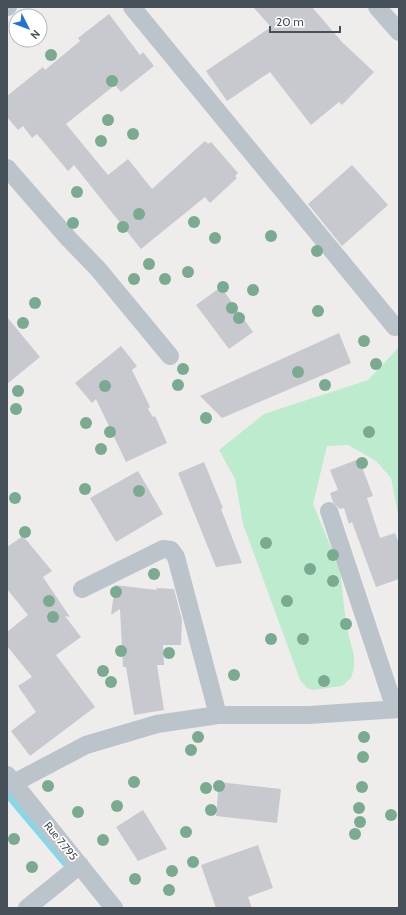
<svg xmlns="http://www.w3.org/2000/svg" width="406" height="915" font-family="Cabin,sans-serif">
  <rect width="100%" height="100%" fill="#efecec"/>
  <path fill="#bceccd" d="M399,347V520L391,478L376,461L348,445L327,446L313,504L340,569L346,624L354,656V668L351,678L342,686L313,690L307,688L300,680L243,524L235,479L219,450L264,414L368,380Z"/>
  <g fill="none" stroke-linecap="round" stroke-linejoin="round">
    <path stroke="#8ad6e7" stroke-width="7" d="M7,794L65,863"/>
  </g>
  <path fill="#c7c9cf" d="M253,7H312L342,42L374,72L342,105L339,102L311,125L270,72L227,101L206,71L271,27Z
    M109,14L140,55L143,52L154,66L121,92L115,85L66,124L108,175L128,159L152,189L205,141L208,144L211,142L238,173L235,176L237,178L210,203L205,197L141,249L74,165L68,171L37,134L32,138L23,126L18,130L7,117V96L43,67L45,70L80,41L78,38Z
    M352,165L388,205L342,246L308,204Z
    M221,287L253,332L229,349L196,305Z
    M7,317L40,357L7,384Z
    M339,333L351,363L222,418L200,396Z
    M121,346L137,366L132,370L150,407L148,409L153,417L155,416L167,443L126,462L96,399L92,403L75,383Z
    M359,459L373,496L367,498L380,538L395,533L399,544V579L376,587L352,522L349,524L344,508L340,509L333,502L330,493L338,490L330,470Z
    M204,462L223,508L221,509L242,563L216,567L178,473Z
    M138,471L163,514L116,542L90,498Z
    M23,536L52,571L43,577L70,617L65,616L81,637L56,655L95,707L30,756L11,731L36,712L18,686L32,677L7,646V632L28,615L7,589V547Z
    M115,585L157,590L156,588L174,589L182,620L181,645H163L164,665H157L164,710L134,715L126,667H123L120,609L111,615Z
    M219,782L281,789L277,823L216,816Z
    M143,810L167,849L138,861L116,827Z
    M258,845L273,888L248,897L252,908H216L201,865Z"/>
  <g fill="none" stroke-linecap="round" stroke-linejoin="round">
    <path stroke="#bbc4cb" stroke-width="18" d="M7,7H8
      M132,7L395,327
      M377,7L399,32
      M7,168L68,238L98,269L170,356
      M329,511L395,709
      M82,589L163,549L171,550L176,557L218,715
      M7,775L114,908
      M14,783L86,745L157,724L218,715H309L399,709
      M27,908L80,865"/>
  </g>
  <g fill="#7aab91">
    <circle cx="51" cy="55" r="6"/>
    <circle cx="112" cy="81" r="6"/>
    <circle cx="108" cy="120" r="6"/>
    <circle cx="133" cy="134" r="6"/>
    <circle cx="101" cy="141" r="6"/>
    <circle cx="77" cy="192" r="6"/>
    <circle cx="139" cy="214" r="6"/>
    <circle cx="194" cy="222" r="6"/>
    <circle cx="73" cy="223" r="6"/>
    <circle cx="123" cy="227" r="6"/>
    <circle cx="271" cy="236" r="6"/>
    <circle cx="215" cy="238" r="6"/>
    <circle cx="317" cy="251" r="6"/>
    <circle cx="149" cy="264" r="6"/>
    <circle cx="188" cy="272" r="6"/>
    <circle cx="134" cy="279" r="6"/>
    <circle cx="165" cy="279" r="6"/>
    <circle cx="223" cy="287" r="6"/>
    <circle cx="253" cy="290" r="6"/>
    <circle cx="35" cy="303" r="6"/>
    <circle cx="232" cy="308" r="6"/>
    <circle cx="318" cy="311" r="6"/>
    <circle cx="239" cy="318" r="6"/>
    <circle cx="23" cy="323" r="6"/>
    <circle cx="364" cy="341" r="6"/>
    <circle cx="376" cy="364" r="6"/>
    <circle cx="183" cy="369" r="6"/>
    <circle cx="298" cy="372" r="6"/>
    <circle cx="178" cy="385" r="6"/>
    <circle cx="325" cy="385" r="6"/>
    <circle cx="105" cy="386" r="6"/>
    <circle cx="18" cy="391" r="6"/>
    <circle cx="16" cy="409" r="6"/>
    <circle cx="206" cy="418" r="6"/>
    <circle cx="86" cy="423" r="6"/>
    <circle cx="110" cy="432" r="6"/>
    <circle cx="369" cy="432" r="6"/>
    <circle cx="101" cy="449" r="6"/>
    <circle cx="362" cy="463" r="6"/>
    <circle cx="85" cy="489" r="6"/>
    <circle cx="139" cy="491" r="6"/>
    <circle cx="15" cy="498" r="6"/>
    <circle cx="25" cy="532" r="6"/>
    <circle cx="266" cy="543" r="6"/>
    <circle cx="333" cy="555" r="6"/>
    <circle cx="310" cy="569" r="6"/>
    <circle cx="154" cy="574" r="6"/>
    <circle cx="333" cy="581" r="6"/>
    <circle cx="116" cy="592" r="6"/>
    <circle cx="49" cy="601" r="6"/>
    <circle cx="287" cy="601" r="6"/>
    <circle cx="53" cy="617" r="6"/>
    <circle cx="346" cy="624" r="6"/>
    <circle cx="271" cy="639" r="6"/>
    <circle cx="303" cy="639" r="6"/>
    <circle cx="121" cy="651" r="6"/>
    <circle cx="169" cy="653" r="6"/>
    <circle cx="103" cy="671" r="6"/>
    <circle cx="234" cy="675" r="6"/>
    <circle cx="324" cy="681" r="6"/>
    <circle cx="111" cy="682" r="6"/>
    <circle cx="198" cy="737" r="6"/>
    <circle cx="364" cy="737" r="6"/>
    <circle cx="191" cy="750" r="6"/>
    <circle cx="363" cy="757" r="6"/>
    <circle cx="134" cy="782" r="6"/>
    <circle cx="48" cy="786" r="6"/>
    <circle cx="219" cy="786" r="6"/>
    <circle cx="362" cy="787" r="6"/>
    <circle cx="206" cy="788" r="6"/>
    <circle cx="117" cy="806" r="6"/>
    <circle cx="359" cy="808" r="6"/>
    <circle cx="211" cy="810" r="6"/>
    <circle cx="78" cy="812" r="6"/>
    <circle cx="391" cy="815" r="6"/>
    <circle cx="360" cy="822" r="6"/>
    <circle cx="186" cy="832" r="6"/>
    <circle cx="355" cy="834" r="6"/>
    <circle cx="14" cy="839" r="6"/>
    <circle cx="103" cy="840" r="6"/>
    <circle cx="193" cy="862" r="6"/>
    <circle cx="32" cy="867" r="6"/>
    <circle cx="172" cy="871" r="6"/>
    <circle cx="135" cy="879" r="6"/>
    <circle cx="169" cy="890" r="6"/>
  </g>
  <g text-anchor="middle" stroke-width="3.5" stroke-linejoin="round" paint-order="stroke">
    <g font-size="11" fill="#465059" stroke="#fff">
      <text transform="translate(61 841) rotate(51)" y="4">Rue 7.795</text>
    </g>
  </g>
  <rect width="406" height="915" fill="none" stroke="#465059" stroke-width="16"/>
  <g transform="translate(28 28) rotate(132)"><circle r="19" fill="#ffffff" stroke="#b5b9bd"/>
  <path d="M0-3L7 15L0 10L-7 15Z" fill="#2174d5"/>
  <text y="-6" font-size="11" font-weight="bold" text-anchor="middle" fill="#465059">N</text>
  </g>
  <path d="M270 26v6h70v-6" fill="none" stroke="#465059" stroke-width="2"/>
  <text x="276" y="26" font-size="12" fill="#465059" stroke="#ffffff" stroke-width="3" paint-order="stroke">20 m</text>
</svg>
